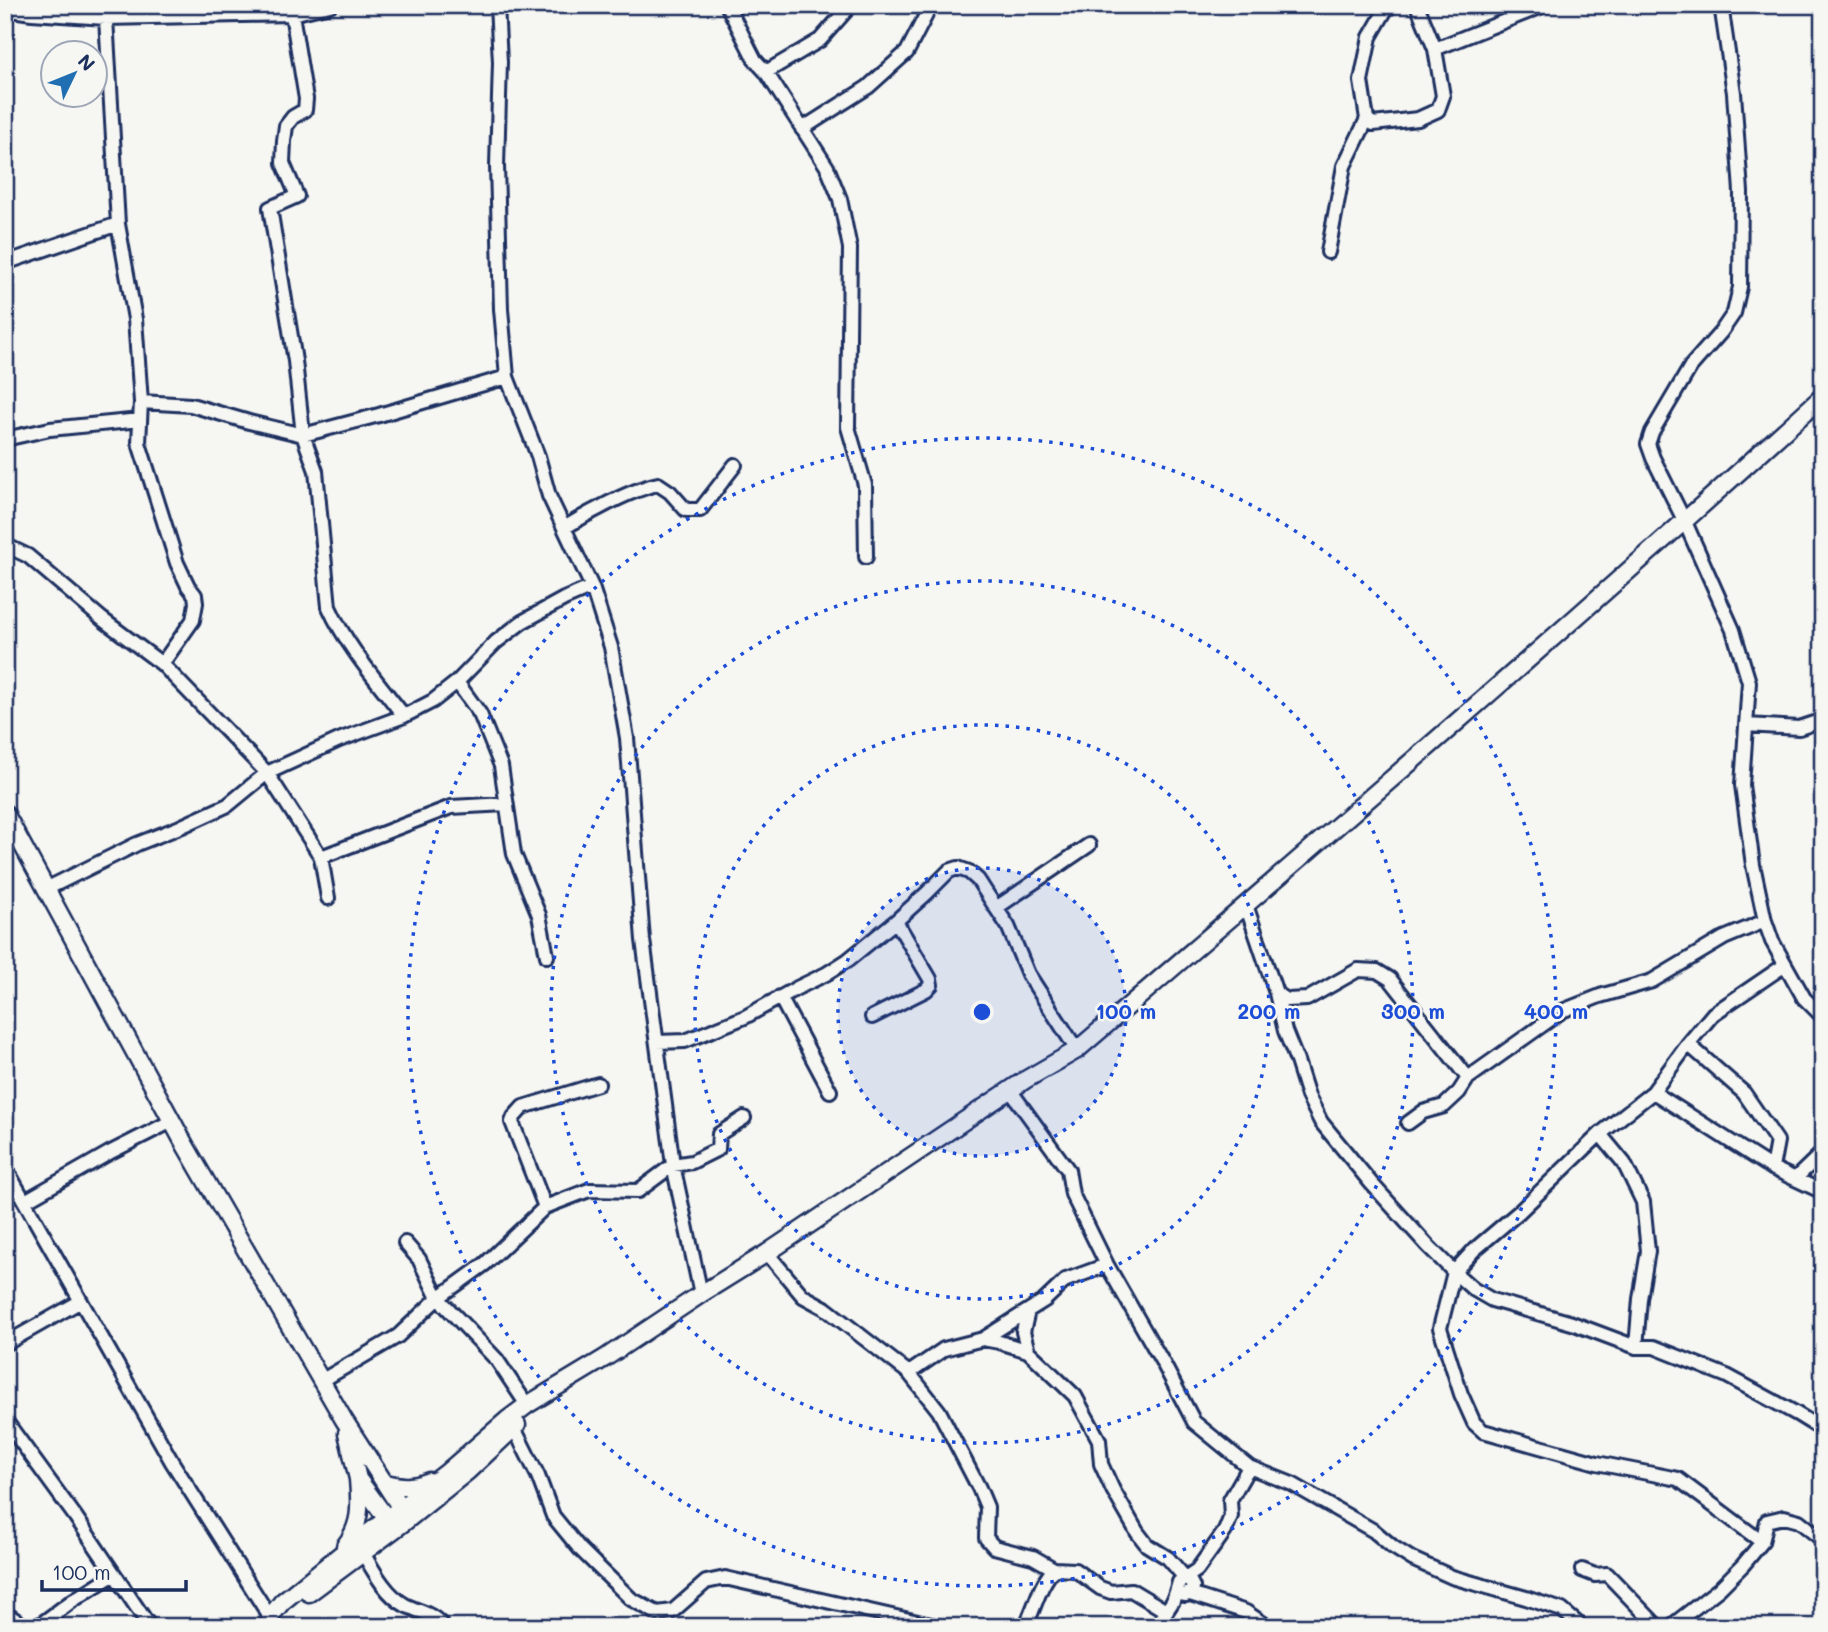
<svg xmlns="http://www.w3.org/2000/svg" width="1828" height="1632" font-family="Mali,sans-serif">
  <rect width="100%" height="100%" fill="#f6f6f2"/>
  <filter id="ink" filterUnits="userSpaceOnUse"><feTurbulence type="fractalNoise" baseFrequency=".0143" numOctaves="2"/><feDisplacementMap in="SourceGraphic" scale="14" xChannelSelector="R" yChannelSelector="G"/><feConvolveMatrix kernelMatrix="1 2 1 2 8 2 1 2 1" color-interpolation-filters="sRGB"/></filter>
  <g filter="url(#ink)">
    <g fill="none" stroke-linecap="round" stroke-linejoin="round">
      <g stroke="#1b2f5e" stroke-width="18">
        <path id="minor" d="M108,5L106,18L118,224L135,319L141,402L139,443L177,563L188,586L195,595L196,603L193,620L162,664
          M292,5V14L306,99L305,110L293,117L286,126L284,141L283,163L297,196L270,208L295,361L303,435L316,471L329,607C347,647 377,681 404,716
          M497,5L500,62L497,166L501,309L507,377L538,456L549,496L592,587L611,647L627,738L643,940L673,1165L701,1294
          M727,5L755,60L766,72L827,167L840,199L850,248L848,427L865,485L866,557
          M1721,5L1734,93L1741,192L1740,287L1734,313L1721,332L1691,366L1652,432L1648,444L1653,458L1685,522L1733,630L1749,682L1742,785L1753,865L1765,921L1772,941L1804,998L1823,1017
          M5,9L32,13L106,18L292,14L330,5
          M1435,49L1545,5
          M766,72L820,40L851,5
          M1367,119L1373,124L1418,119L1438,110L1443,96L1435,49L1417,5
          M802,129L868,87L907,52L926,15L928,5
          M1328,252L1344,166L1367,119L1361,81L1370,37L1385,11L1392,5
          M5,263L118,224
          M141,402L191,405L249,422L303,435L379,415L507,377
          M5,439L50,429L140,420
          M564,528C588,513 630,490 658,484L670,492L686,510H700L735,465
          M5,545L28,556L102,619L162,664L267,773L321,857L328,898
          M457,682L480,714L501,766L514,854L539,915L547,956
          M1746,725L1799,728L1823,720
          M321,857L451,807L506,804
          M46,889L137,844L180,827L228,805L267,773L339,740L404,716L433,701L457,682L496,642L522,622L564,599L592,587
          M1246,905L1276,993L1285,1031L1297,1061L1308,1096L1321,1122L1371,1183L1428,1246L1454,1272L1473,1289L1492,1300L1572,1323L1636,1347H1654L1727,1376L1797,1414L1818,1427L1823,1433
          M996,908L1089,845
          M1276,993L1287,1000L1307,999L1358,970L1377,971L1390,979L1468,1078
          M780,997L830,1091
          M872,1017L926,990L931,985L930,979L896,921
          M657,1042L685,1041L745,1017L797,988L826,974L848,960L896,921L927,893L949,871L958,868L969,872L978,880L996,908L1008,926L1028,974L1077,1050
          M1688,1044L1744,1093L1777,1141L1772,1168
          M1010,1090L1068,1170L1072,1194L1107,1265L1163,1363L1194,1422L1249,1467L1292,1484L1374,1531L1393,1547L1412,1559L1452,1577L1526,1598L1562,1610L1582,1627
          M1653,1092L1772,1168L1823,1192
          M1408,1123L1423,1112L1444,1106L1459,1092L1468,1078L1562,1011L1600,996L1652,981L1724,938L1765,921
          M1600,1134L1624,1163L1643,1202L1648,1251L1640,1299L1636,1347
          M5,1167L172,1462L270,1617
          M1796,1178L1823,1152
          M25,1201L109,1153L172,1121
          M545,1207L512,1122L514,1117L523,1107L598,1084
          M405,1243L419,1259L438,1298L497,1360L527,1405
          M767,1253L803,1296L825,1308L909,1373L939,1411L979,1488L987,1507L986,1538L994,1547L1033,1557L1054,1569L1075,1570L1100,1588L1111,1592L1131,1590L1166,1611
          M983,1339L999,1342L1028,1351L1075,1396L1099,1440L1101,1464L1113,1490L1137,1532L1147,1545L1168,1558L1186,1579L1190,1581L1193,1587L1192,1591L1186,1595L1180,1594L1177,1589L1179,1582L1186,1579
          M5,1344L81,1301
          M1028,1351L1023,1332L1028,1311
          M909,1373L944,1349L983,1339L1045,1300L1066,1280L1107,1265
          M321,1381L398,1336L438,1298L485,1264L545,1207L589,1190L638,1191L673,1165L692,1162L718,1149L719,1134L744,1118
          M5,1420L75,1516L150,1627
          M514,1428L538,1476L553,1516L580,1549L631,1599L657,1613L673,1611L706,1582L725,1578L940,1627
          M1762,1542L1678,1479L1597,1463L1483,1431L1474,1423L1461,1394L1440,1328L1454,1272L1474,1250L1519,1212L1600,1134L1653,1092L1688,1044L1713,1014L1785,965
          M363,1553C373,1570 386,1595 405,1605C419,1612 433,1613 443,1627
          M1582,1570L1595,1575L1607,1574L1658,1627
          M1188,1580L1191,1574L1197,1570L1225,1531L1231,1516L1230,1500L1249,1467
          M1190,1594L1246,1612L1268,1627
          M5,1613L26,1627
          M37,1627L72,1601L113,1575
          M1025,1627C1035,1608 1039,1585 1054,1569
          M1156,1627L1173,1601L1177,1589
          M1670,1627L1719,1589L1743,1565L1762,1542L1767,1521L1784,1517L1799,1521L1823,1540"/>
      </g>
      <g stroke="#1b2f5e" stroke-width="21">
        <path id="major" d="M5,813L185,1145L344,1420L400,1507L392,1531
          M347,1433L358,1479L387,1519L397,1521
          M386,1483C401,1487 414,1488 429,1481
          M345,1546C362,1524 360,1505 358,1479
          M309,1593L407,1520L468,1471L517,1425
          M270,1617L282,1602L340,1555L447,1472L507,1420L527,1405L605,1358L701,1294L767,1253L1025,1080L1077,1050C1328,835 1578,619 1823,396"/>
      </g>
      <use href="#minor" stroke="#f6f6f2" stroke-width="12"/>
      <use href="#major" stroke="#f6f6f2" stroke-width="16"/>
    </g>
  </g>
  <circle cx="982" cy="1012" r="144" fill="#1d4ed8" fill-opacity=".12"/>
  <g fill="none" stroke="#1d4ed8" stroke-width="3.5" stroke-dasharray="3.5 7">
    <circle cx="982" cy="1012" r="144"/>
    <circle cx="982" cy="1012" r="287"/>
    <circle cx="982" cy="1012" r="431"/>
    <circle cx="982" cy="1012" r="574"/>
  </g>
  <circle cx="982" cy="1012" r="10" fill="#1d4ed8" stroke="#f6f6f2" stroke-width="3.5"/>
  <g font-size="21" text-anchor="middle" font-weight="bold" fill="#1d4ed8" stroke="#f6f6f2" stroke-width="5" stroke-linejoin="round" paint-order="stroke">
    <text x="1126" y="1019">100 m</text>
    <text x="1269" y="1019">200 m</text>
    <text x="1413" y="1019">300 m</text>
    <text x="1556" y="1019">400 m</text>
  </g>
  <rect width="1828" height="1632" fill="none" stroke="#f6f6f2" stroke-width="28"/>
  <rect x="14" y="14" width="1800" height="1604" fill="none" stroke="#1b2f5e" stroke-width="2.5" filter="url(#ink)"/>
  <g transform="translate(74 74) rotate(47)"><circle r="33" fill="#f6f6f2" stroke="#9ea6b7" stroke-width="2"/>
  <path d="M0-5L12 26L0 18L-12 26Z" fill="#1f6fb2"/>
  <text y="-10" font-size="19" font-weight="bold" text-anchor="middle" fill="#1b2f5e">N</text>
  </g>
  <path d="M42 1580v10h144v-10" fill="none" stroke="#1b2f5e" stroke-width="3.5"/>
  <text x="52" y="1580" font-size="21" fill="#1b2f5e" stroke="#f6f6f2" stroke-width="5" paint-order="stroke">100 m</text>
</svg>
